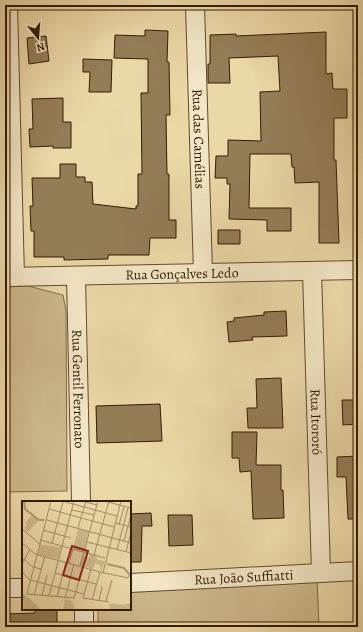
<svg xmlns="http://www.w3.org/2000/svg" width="363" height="632" font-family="Alegreya,serif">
  <rect width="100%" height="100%" fill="#ebd8a7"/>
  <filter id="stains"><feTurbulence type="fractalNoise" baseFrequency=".005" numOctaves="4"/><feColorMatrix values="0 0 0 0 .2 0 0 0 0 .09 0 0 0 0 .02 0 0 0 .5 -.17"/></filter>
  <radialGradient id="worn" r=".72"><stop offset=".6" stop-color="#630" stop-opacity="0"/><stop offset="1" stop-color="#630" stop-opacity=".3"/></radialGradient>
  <path fill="#ccb88b" stroke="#806a46" d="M28,286L63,295L66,311L67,491L5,492V287Z
    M317,578L319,627H98V609H130V587Z"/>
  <path fill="#937d57" stroke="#341b00" d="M145,30L168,31L167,62H169L170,115H166L167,174H169V220H176V238H150L149,255H108V259L64,260V257H34V231H31L30,206H33L32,178H60V164H76V177H85V182H92L93,204L136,209V206H138V174H142L141,93H148V59L114,58L115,35L145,36Z
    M326,32V74L332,73L333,89H347V118H334V160H336L339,243H319V182L295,183L294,167H292L291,154H250L249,208H291V231H267V220L229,219L230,184H227V178H215L216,156H228V140L261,141L260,92L280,91L278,56L229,58L230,83H208V64H210V35L236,34V36Z
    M46,36L49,61L29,64L27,38Z
    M83,59L112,60L111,92H89L90,72H83Z
    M63,98V122H71V148H53V146L30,147L29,129H33L32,99Z
    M218,230H240V244H218Z
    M286,311L287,336L252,337L253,340L229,342L227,322L234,321V318L264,315V312Z
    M281,378L283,428H248L247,408H257L256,379Z
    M342,400H358V424L343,425Z
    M160,404L162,441L97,443L96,406Z
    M232,432H257L256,465H281V490H283L284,518L253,519L251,471L240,472L239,458H232Z
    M358,456V519H348L346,477H337V457Z
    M151,513L152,526H142L141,562H130V514Z
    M168,515H192L193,545L169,546Z
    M35,610H57V627H6V614L35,613Z"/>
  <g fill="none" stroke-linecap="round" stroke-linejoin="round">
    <g stroke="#624a2a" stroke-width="20">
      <g id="minor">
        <path d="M8,5L15,277"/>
        <path id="s1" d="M195,5L203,273"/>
        <path id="s2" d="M312,271L321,573"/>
        <path id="s3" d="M5,277L358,270"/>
        <path id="s4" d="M76,277L81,502"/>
        <path id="s5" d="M130,583L358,571"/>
        <path d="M5,588H23"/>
        <path d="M84,609V627"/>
      </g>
    </g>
    <use href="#minor" stroke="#f2e6c6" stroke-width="18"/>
  </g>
  <g text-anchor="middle" stroke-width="3" stroke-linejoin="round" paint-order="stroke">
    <g font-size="14" fill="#341b00" stroke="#f2e6c6">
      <text dy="5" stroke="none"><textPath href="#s1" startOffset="134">Rua das Camélias</textPath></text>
      <text dy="5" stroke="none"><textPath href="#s3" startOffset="177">Rua Gonçalves Ledo</textPath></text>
      <text dy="5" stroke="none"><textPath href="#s4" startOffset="112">Rua Gentil Ferronato</textPath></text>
      <text dy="5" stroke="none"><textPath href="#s2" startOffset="151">Rua Itororó</textPath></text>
      <text dy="5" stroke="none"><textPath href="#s5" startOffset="114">Rua João Suffiatti</textPath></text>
    </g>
  </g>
  <g transform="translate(22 501)">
    <rect width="109" height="109" fill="#ebd8a7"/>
    <path d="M10,14L17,19L6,31L2,27L5,24L3,22ZM56,28L67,30L61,51L51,48ZM19,41L20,44L39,46L36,58L16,53ZM68,53L73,54L76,59L83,60L79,71L78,64L73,62L71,68L59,64L61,55L67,57ZM0,92L8,98L19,109H2ZM43,98L50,100L53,109H41ZM90,102L101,104L109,102V109H88L87,104Z" fill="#ccb88b"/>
    <path fill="none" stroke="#ad986e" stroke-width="2" d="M2,0L3,8L17,19H22M85,63L102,67L107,73"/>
    <path fill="none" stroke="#a28c64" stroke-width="1" d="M29,0L5,93L52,97L61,66M40,0L95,15M60,0L75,4M82,0L109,7M27,8L92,26M50,9L72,14M25,19L109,42M93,22L109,26M97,24L102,6M56,27L64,0M0,28L18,43M21,29L49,37M18,39L83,57M102,40L109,14M65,41L109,52M0,42L13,53L78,71L106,77L109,70M30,42L41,1M95,49L106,7M104,51L109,31M72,54L87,0M0,57L11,66L19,68M47,62L51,48M0,63L8,48M58,65L76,0M69,68L61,97L87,101M0,71L8,79L62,93M33,72L74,83M81,72L99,0M12,94L23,55M20,94L25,74M27,95L52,0M35,96L44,61M43,97L52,63M70,99L78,71M77,99L80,86M84,100L90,79"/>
    <path fill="#8f2418" fill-opacity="0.15" stroke="#8f2418" stroke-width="2" d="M50,45L66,50L57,79L41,74Z"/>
    <rect width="109" height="109" fill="none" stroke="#341b00" stroke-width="2"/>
  </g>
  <rect width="363" height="632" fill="none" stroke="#ebd8a7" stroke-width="20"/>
  <rect x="6" y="6" width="351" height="620" fill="none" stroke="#341b00" stroke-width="2"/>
  <rect x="10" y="10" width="343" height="612" fill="none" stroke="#341b00"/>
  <g transform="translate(38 38) rotate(163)" stroke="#f2e6c6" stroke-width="3" paint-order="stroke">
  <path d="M0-3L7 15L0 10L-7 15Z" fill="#341b00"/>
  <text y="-6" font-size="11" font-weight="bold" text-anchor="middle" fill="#341b00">N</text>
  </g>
  <rect width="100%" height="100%" filter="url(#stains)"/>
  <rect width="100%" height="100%" fill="url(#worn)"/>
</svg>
